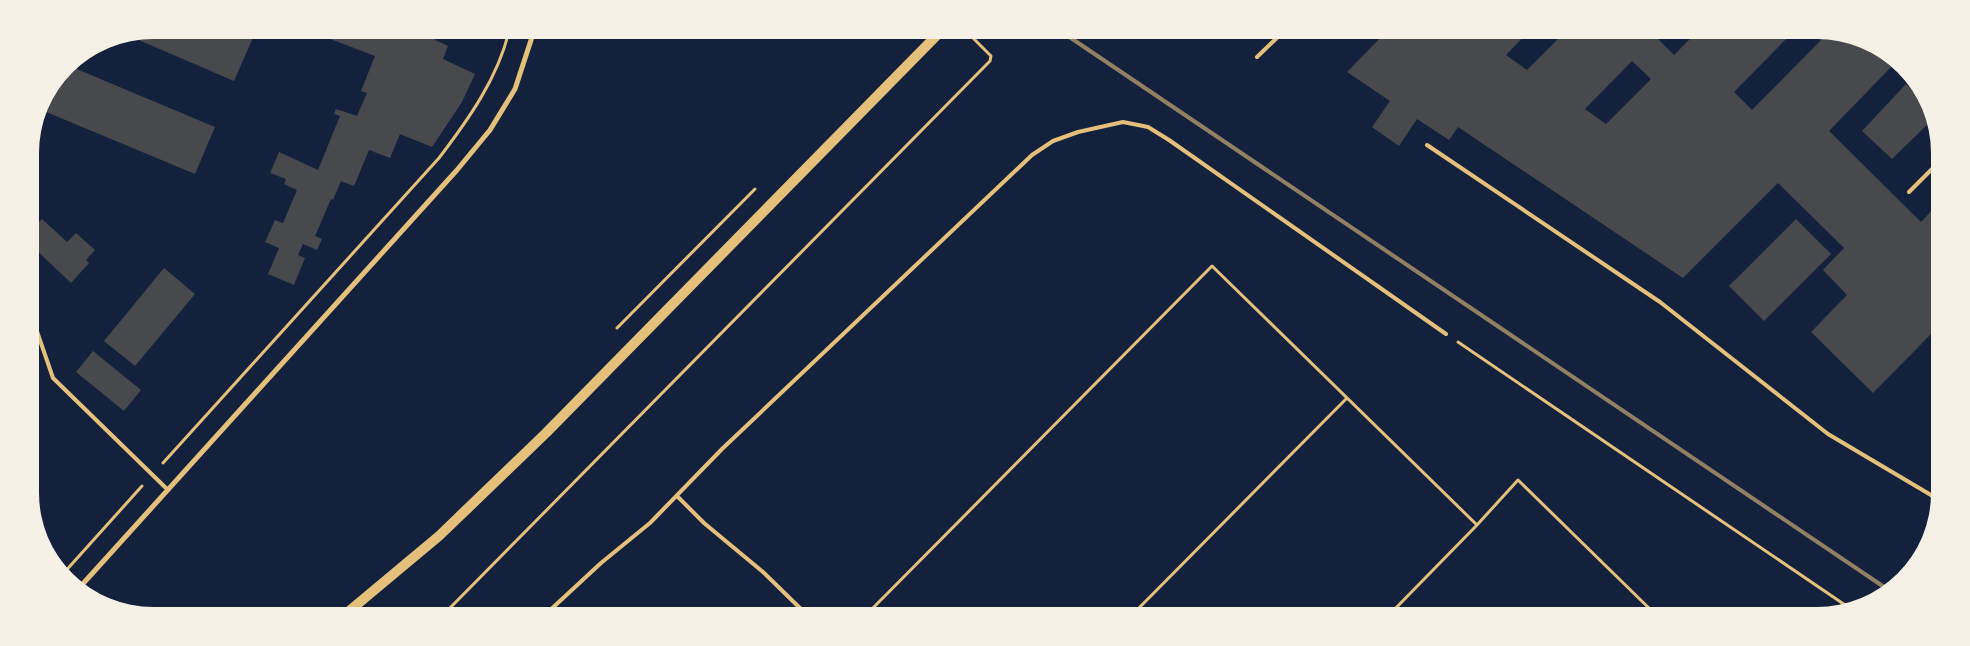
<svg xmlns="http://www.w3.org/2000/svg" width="1970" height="646" font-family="'Source Sans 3',sans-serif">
  <rect width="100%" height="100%" fill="#14213d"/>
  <path fill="#48494c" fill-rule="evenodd" d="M155,30H249L255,33L234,81L127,35Z
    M328,30L439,31L435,40L448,46L443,59L475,74L462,102L432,147L400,134L390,158L369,150L354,186L341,181L333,200L331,199L315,236L322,239L317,250L303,244L298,255L305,258L294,285L268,274L279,248L265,242L275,220L283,223L297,190L284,184L286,179L270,173L279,152L318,170L340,116L334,114L336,109L357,116L367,93L361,91L375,56L325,37Z
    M1385,33H1527L1506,55L1527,70L1563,34H1659L1656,37L1674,55L1695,34H1791L1734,92L1752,110L1827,34H1850L1895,63L1829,131L1921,222L1937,205V328L1873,393L1811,332L1847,295L1823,270L1844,248L1778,183L1683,278L1458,127L1449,140L1417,119L1399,146L1372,127L1390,101L1347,72ZM1632,61L1651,79L1606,124L1585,109Z
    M67,65L215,127L195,174L39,109Z
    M1906,84L1924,102L1933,119L1892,159L1862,131Z
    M42,219L67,242L76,233L95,250L86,260L89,263L71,283L31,245V230Z
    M1796,219L1831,254L1764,321L1729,286Z
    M164,268L195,294L135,366L104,341Z
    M93,351L141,390L124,411L76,372Z"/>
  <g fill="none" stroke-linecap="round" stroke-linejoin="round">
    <path stroke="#e5c07b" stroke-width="3" d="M617,328L755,189
      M1458,342L1848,607
      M163,463L439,158C468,120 498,78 509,31
      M62,575L142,486
      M445,613L990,61L991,56L969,34L970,32
      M867,614L1212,266L1477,525L1518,480L1656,615
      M1133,614L1347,398
      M1389,615L1477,525"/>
    <path stroke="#e5c07b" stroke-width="4" d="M1257,57L1282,33
      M1427,145L1660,302L1828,434L1936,498
      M1909,192L1938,163
      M31,314L53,378L168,490
      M677,496L704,523L763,572L805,613
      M547,613L601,563L650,523L722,449L1032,155L1053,141L1078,132L1123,122L1148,127L1169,140L1446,334"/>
    <path stroke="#e5c07b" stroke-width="5" d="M80,587L457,170L490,130L515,89L534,31"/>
    <path stroke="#e5c07b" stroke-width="10" d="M348,612L439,536L546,433L940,32"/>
    <path stroke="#918062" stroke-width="4" d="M1062,32L1890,591"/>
  </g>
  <path d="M0 0H1970V646H0ZM153 39H1817A114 114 0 0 1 1931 153V493A114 114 0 0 1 1817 607H153A114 114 0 0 1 39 493V153A114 114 0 0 1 153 39Z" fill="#f6f1e7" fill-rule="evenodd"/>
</svg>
